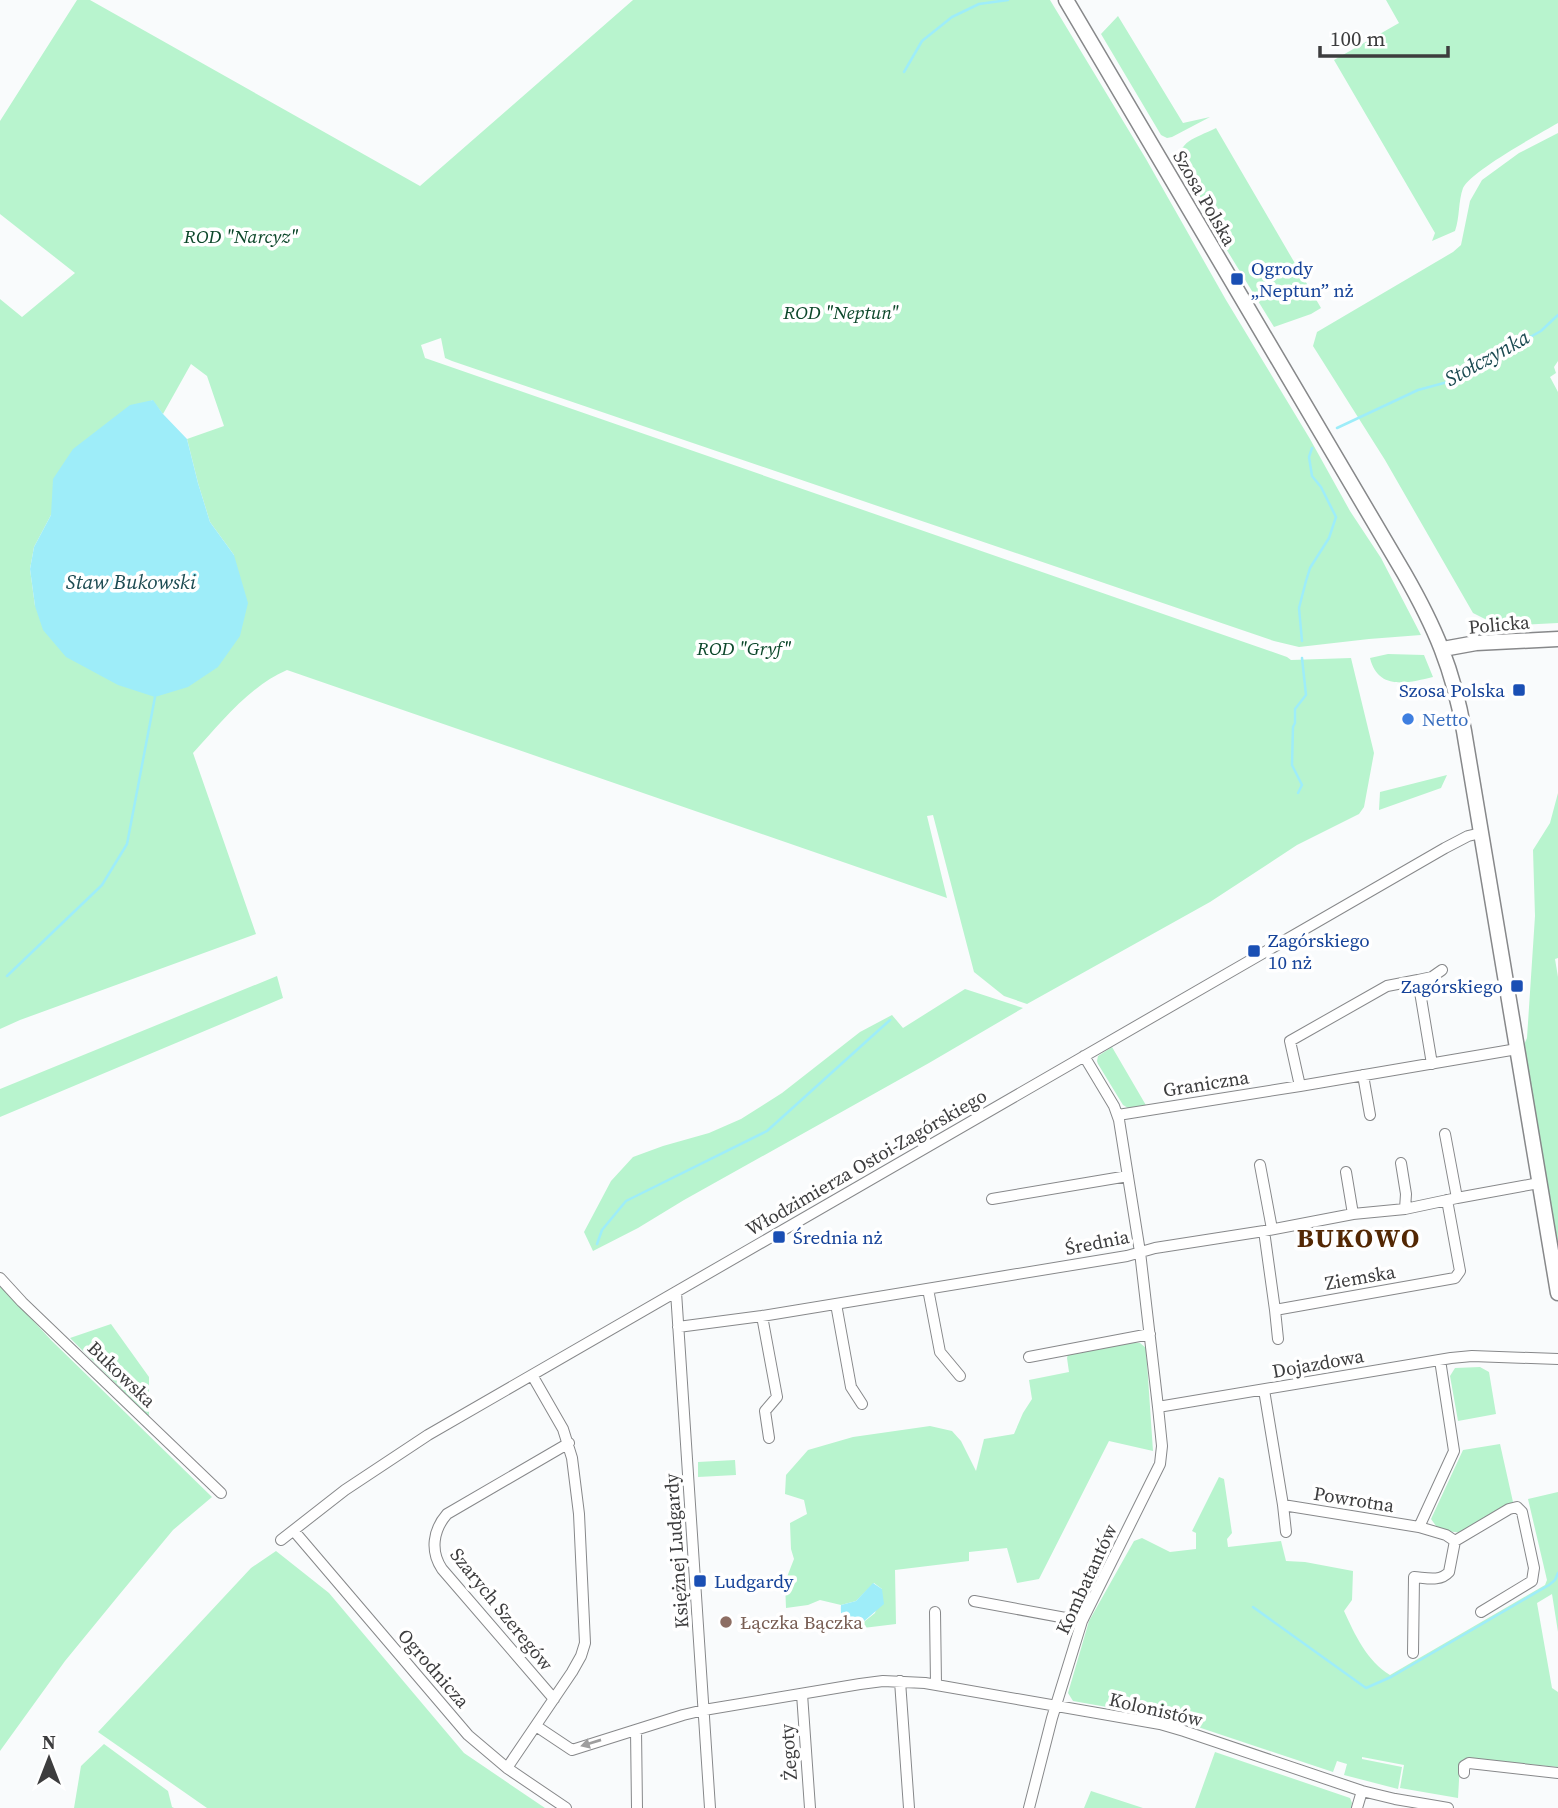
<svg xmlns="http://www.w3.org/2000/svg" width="1558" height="1808" font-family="'Source Serif 4',serif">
  <rect width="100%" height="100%" fill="#f9fbfc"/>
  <path fill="#b8f4ce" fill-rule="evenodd" d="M77,0H90L420,186L633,0H1050L1146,159L1226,300L1310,439L1350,511L1381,558L1421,635L1369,639L1299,647L1274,641L452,361L445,358L441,338L421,345L425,358L1287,657L1291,660L1351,658L1374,753L1364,807L1359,814L1297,845L1210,902L1027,1004L1004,996L974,972L933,815L927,816L947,898L287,670C248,687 221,723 193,753L256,934L20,1020L0,1029V299L22,317L75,273L0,214V121ZM191,364L207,376L224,426L187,439L198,483L210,522L234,555L35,606L30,569L34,547L51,515L152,400L163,414Z
    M1386,0H1558V123C1539,134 1471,171 1463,188C1458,202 1460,217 1455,231L1432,241L1435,233L1334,60L1399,23Z
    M1118,16L1183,123L1210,117L1172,137L1167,138L1161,135L1101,34Z
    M1216,128L1321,308L1311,314L1274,327L1179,172C1175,141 1192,140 1216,128Z
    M1558,133V361L1554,367L1556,373L1550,377L1558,392V623L1499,626L1473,613L1385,460L1313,346L1317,332L1453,252L1461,245L1470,201L1482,180L1519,153Z
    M1388,654L1424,655L1433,677C1408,683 1378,691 1370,658Z
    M1447,775L1441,788L1379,810L1380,792Z
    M1558,793V958L1555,959L1558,977V1257L1523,1047L1527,1038L1535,916L1533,850L1550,823Z
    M277,976L283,998L0,1117V1089Z
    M965,989L1023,1008L929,1063L684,1200L638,1228L593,1251L584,1232L611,1181L633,1157L663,1146L709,1133L741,1119L782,1093L860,1032L892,1015L903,1028Z
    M1112,1047L1147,1107L1128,1108L1123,1105L1098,1064L1097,1061L1098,1056Z
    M0,1285L52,1341L212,1497L173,1530L119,1595L65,1661L0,1751Z
    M111,1324L149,1377V1417L70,1338Z
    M1130,1342L1140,1343L1146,1348L1153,1451L1109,1441L1039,1579L1017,1583L1007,1548L969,1552V1561L895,1570L896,1624L855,1629L875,1613L882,1589L874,1583L856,1601L841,1605L820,1600L808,1605L786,1608L785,1582L794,1559L791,1549L790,1523L807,1514L804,1500L785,1494L786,1475L808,1450L853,1437L930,1426L952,1431L961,1441L976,1471L984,1439L1014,1434L1023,1413L1032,1399L1029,1380L1069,1372L1067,1358L1068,1354Z
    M1480,1367L1489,1372L1496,1414L1458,1421L1450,1376L1455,1368Z
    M1500,1444L1513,1502L1462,1533L1439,1530L1431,1519L1463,1450Z
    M735,1460L736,1475L698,1477V1462Z
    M1219,1477L1224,1479L1232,1533L1227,1539L1228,1547L1281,1541L1286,1561L1305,1562L1353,1571L1352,1600L1344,1611C1355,1635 1367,1661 1390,1675L1545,1585L1547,1580L1528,1499L1558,1492V1632L1552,1594L1537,1603L1552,1688L1558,1692V1767L1466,1758L1460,1763L1458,1798L1400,1788L1404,1765L1362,1757V1759L1402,1767L1398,1789L1344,1775L1347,1764L1337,1761L1333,1772L1189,1724L1146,1714L1073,1701L1068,1693L1089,1621L1134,1541L1142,1538L1170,1552L1196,1549V1533L1192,1531Z
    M276,1551L329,1593L464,1753L545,1808H207L98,1732L251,1568Z
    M104,1744L168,1791L172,1807L174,1808H74L81,1766Z
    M1215,1752L1350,1798L1352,1803L1351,1808H1195Z
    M1091,1791L1143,1808H1084Z"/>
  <path fill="#9eedf9" d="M153,400L163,414L187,439L198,483L210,522L234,555L248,603L240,636L218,667L188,687L155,697L118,685L66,657L43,630L35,606L30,569L34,547L51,515L53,479L73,449L130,405Z
    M873,1583L882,1589L884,1604L855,1629C843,1626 840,1617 841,1605L856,1601Z"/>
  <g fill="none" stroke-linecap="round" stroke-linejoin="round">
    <path stroke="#9eedf9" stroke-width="2.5" d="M904,72L922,41L952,17L979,4L1008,0
      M1337,428L1418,390L1455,380L1488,354L1516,345L1541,331L1558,315
      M1302,641L1299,608L1306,581L1310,568L1329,538L1336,517L1321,487L1312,476L1309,457L1312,448
      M1298,793L1302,785L1292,765L1293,727L1295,723V709L1306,695L1302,658
      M7,976L102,885L127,844L155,697
      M597,1244L602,1230L626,1201L767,1131L890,1020
      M1253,1607L1366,1688L1391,1677L1549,1585L1555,1580L1558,1573"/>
    <g stroke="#87888a" stroke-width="12">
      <path id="street" d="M1418,980L1432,977L1442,970
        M1084,1056L1114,1106L1119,1120L1140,1252L1158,1407L1451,1358L1472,1356L1558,1359
        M1363,1075L1370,1115
        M1300,1086L1290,1041L1387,986L1418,980L1432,1064
        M1118,1115L1300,1086L1517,1049
        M1445,1134L1457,1198
        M1401,1163L1406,1194L1405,1209
        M1260,1165L1272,1229
        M1346,1172L1353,1214
        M992,1199L1128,1176
        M1264,1231L1275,1310L1455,1278L1460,1271L1447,1200
        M0,1278L22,1302L221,1493
        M928,1289L940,1352L960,1376
        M676,1292L710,1808
        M836,1304L851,1387L862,1404
        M1275,1310L1278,1339
        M762,1316L777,1397L765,1411L769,1438
        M678,1327L762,1316L1127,1256L1155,1248L1264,1231L1353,1214L1405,1209L1457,1198L1539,1183
        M1029,1357L1150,1334
        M1264,1390L1283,1505L1419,1527L1454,1451L1440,1360
        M1283,1505L1286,1532
        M294,1531L468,1735L507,1768L566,1808
        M281,1540L345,1490L428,1435L1445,848L1468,836L1481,833
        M1455,1541L1509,1509L1517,1507L1522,1512L1534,1568L1532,1581L1481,1612
        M974,1601L1082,1621
        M935,1612L936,1684
        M1413,1653L1414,1577C1427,1578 1440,1582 1449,1572L1455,1541L1446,1535L1419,1527
        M900,1681L909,1808
        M802,1694L810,1808
        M554,1699L442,1569C430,1551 433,1530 447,1514L569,1443
        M536,1726L572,1750L683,1715L704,1710L860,1684L883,1681L925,1683L1160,1724L1184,1731L1362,1791L1395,1799L1448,1808
        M636,1730L637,1808
        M507,1768L572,1672L581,1656L585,1643L579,1514L572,1458L563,1429L532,1375
        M1464,1773V1766L1469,1763L1558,1773
        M1029,1808L1052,1718L1082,1621L1160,1464L1162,1446L1158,1407
        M1357,1808L1362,1791"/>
    </g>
    <g stroke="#87888a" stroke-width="17">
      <path id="secondary" d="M1066,0L1404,573C1435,627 1453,669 1464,731L1558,1293
        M1443,649L1476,643L1558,639"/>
    </g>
    <use href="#street" stroke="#fff" stroke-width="10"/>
    <use href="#secondary" stroke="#fff" stroke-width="14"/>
  </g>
  <defs><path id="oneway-solid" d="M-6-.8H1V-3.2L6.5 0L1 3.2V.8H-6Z" transform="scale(1.75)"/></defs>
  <use fill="#9e9e9e" href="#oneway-solid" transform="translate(591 1743) rotate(163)"/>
  <g fill="#1a4fb4" stroke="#fff" stroke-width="2.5">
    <rect x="1230" y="272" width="14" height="14" rx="3.5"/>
    <rect x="1512" y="683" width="14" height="14" rx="3.5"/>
    <rect x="1247" y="944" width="14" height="14" rx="3.5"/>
    <rect x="1510" y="979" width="14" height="14" rx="3.5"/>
    <rect x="772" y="1230" width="14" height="14" rx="3.5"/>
    <rect x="693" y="1574" width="14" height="14" rx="3.5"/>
  </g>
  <circle fill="#3f7fe0" stroke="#fff" stroke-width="2.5" cx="1408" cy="719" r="7"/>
  <circle fill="#8d6e63" stroke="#fff" stroke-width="2.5" cx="726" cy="1622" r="7"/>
  <g text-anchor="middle" stroke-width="7" stroke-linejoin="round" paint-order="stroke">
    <g font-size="19" fill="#3d3d3e" stroke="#fff">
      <text transform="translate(1205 198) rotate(60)" y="7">Szosa Polska</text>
      <text transform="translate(1499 624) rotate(-5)" y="7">Policka</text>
      <text transform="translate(1206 1083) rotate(-9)" y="7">Graniczna</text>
      <text transform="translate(866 1162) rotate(-30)" y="7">Włodzimierza Ostoi-Zagórskiego</text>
      <text transform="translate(1097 1242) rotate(-11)" y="7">Średnia</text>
      <text transform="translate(1360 1277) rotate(-10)" y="7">Ziemska</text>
      <text transform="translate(1318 1363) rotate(-10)" y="7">Dojazdowa</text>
      <text transform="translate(122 1374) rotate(44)" y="7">Bukowska</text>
      <text transform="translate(1354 1499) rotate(9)" y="7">Powrotna</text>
      <text transform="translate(676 1551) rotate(-94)" y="7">Księżnej Ludgardy</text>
      <text transform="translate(1086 1579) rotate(-65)" y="7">Kombatantów</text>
      <text transform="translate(502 1609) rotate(51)" y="7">Szarych Szeregów</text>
      <text transform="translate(434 1668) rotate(49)" y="7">Ogrodnicza</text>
      <text transform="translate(1156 1709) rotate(13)" y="7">Kolonistów</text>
      <text transform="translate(788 1752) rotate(-94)" y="7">Żegoty</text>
    </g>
    <g font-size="19" font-style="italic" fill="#0c472a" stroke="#fff">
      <text x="241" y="243">ROD "Narcyz"</text>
      <text x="841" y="319">ROD "Neptun"</text>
      <text x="744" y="655">ROD "Gryf"</text>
    </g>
    <g font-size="19" fill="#164399" stroke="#fff" text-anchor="start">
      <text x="1251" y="275">Ogrody<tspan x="1251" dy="22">„Neptun” nż</tspan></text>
      <text x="1505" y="697" text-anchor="end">Szosa Polska</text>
      <text x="1268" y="947">Zagórskiego<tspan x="1268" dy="22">10 nż</tspan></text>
      <text x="1503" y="993" text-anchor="end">Zagórskiego</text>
      <text x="793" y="1244">Średnia nż</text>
      <text x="714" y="1588">Ludgardy</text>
    </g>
    <g font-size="19" fill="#366cbe" stroke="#fff" text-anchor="start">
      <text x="1422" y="726">Netto</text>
    </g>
    <g font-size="19" fill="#785e54" stroke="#fff" text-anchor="start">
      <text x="740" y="1629">Łączka Bączka</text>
    </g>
    <g font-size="21" font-style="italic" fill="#1c4b52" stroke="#fff">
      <text transform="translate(1487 358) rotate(-29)" y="7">Stołczynka</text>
      <text x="131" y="589">Staw Bukowski</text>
    </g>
    <g font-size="26" font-weight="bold" letter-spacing="2" fill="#532703" stroke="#fff">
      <text x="1359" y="1247">BUKOWO</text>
    </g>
  </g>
  <g transform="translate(49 1759)" stroke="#ffffff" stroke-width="5" paint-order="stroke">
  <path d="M0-5L12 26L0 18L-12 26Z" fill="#3d3d3e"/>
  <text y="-10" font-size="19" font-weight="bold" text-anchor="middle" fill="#3d3d3e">N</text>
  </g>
  <path d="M1320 46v10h128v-10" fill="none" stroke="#3d3d3e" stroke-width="3.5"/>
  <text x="1330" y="46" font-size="21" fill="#3d3d3e" stroke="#ffffff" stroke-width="5" paint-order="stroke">100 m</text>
</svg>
